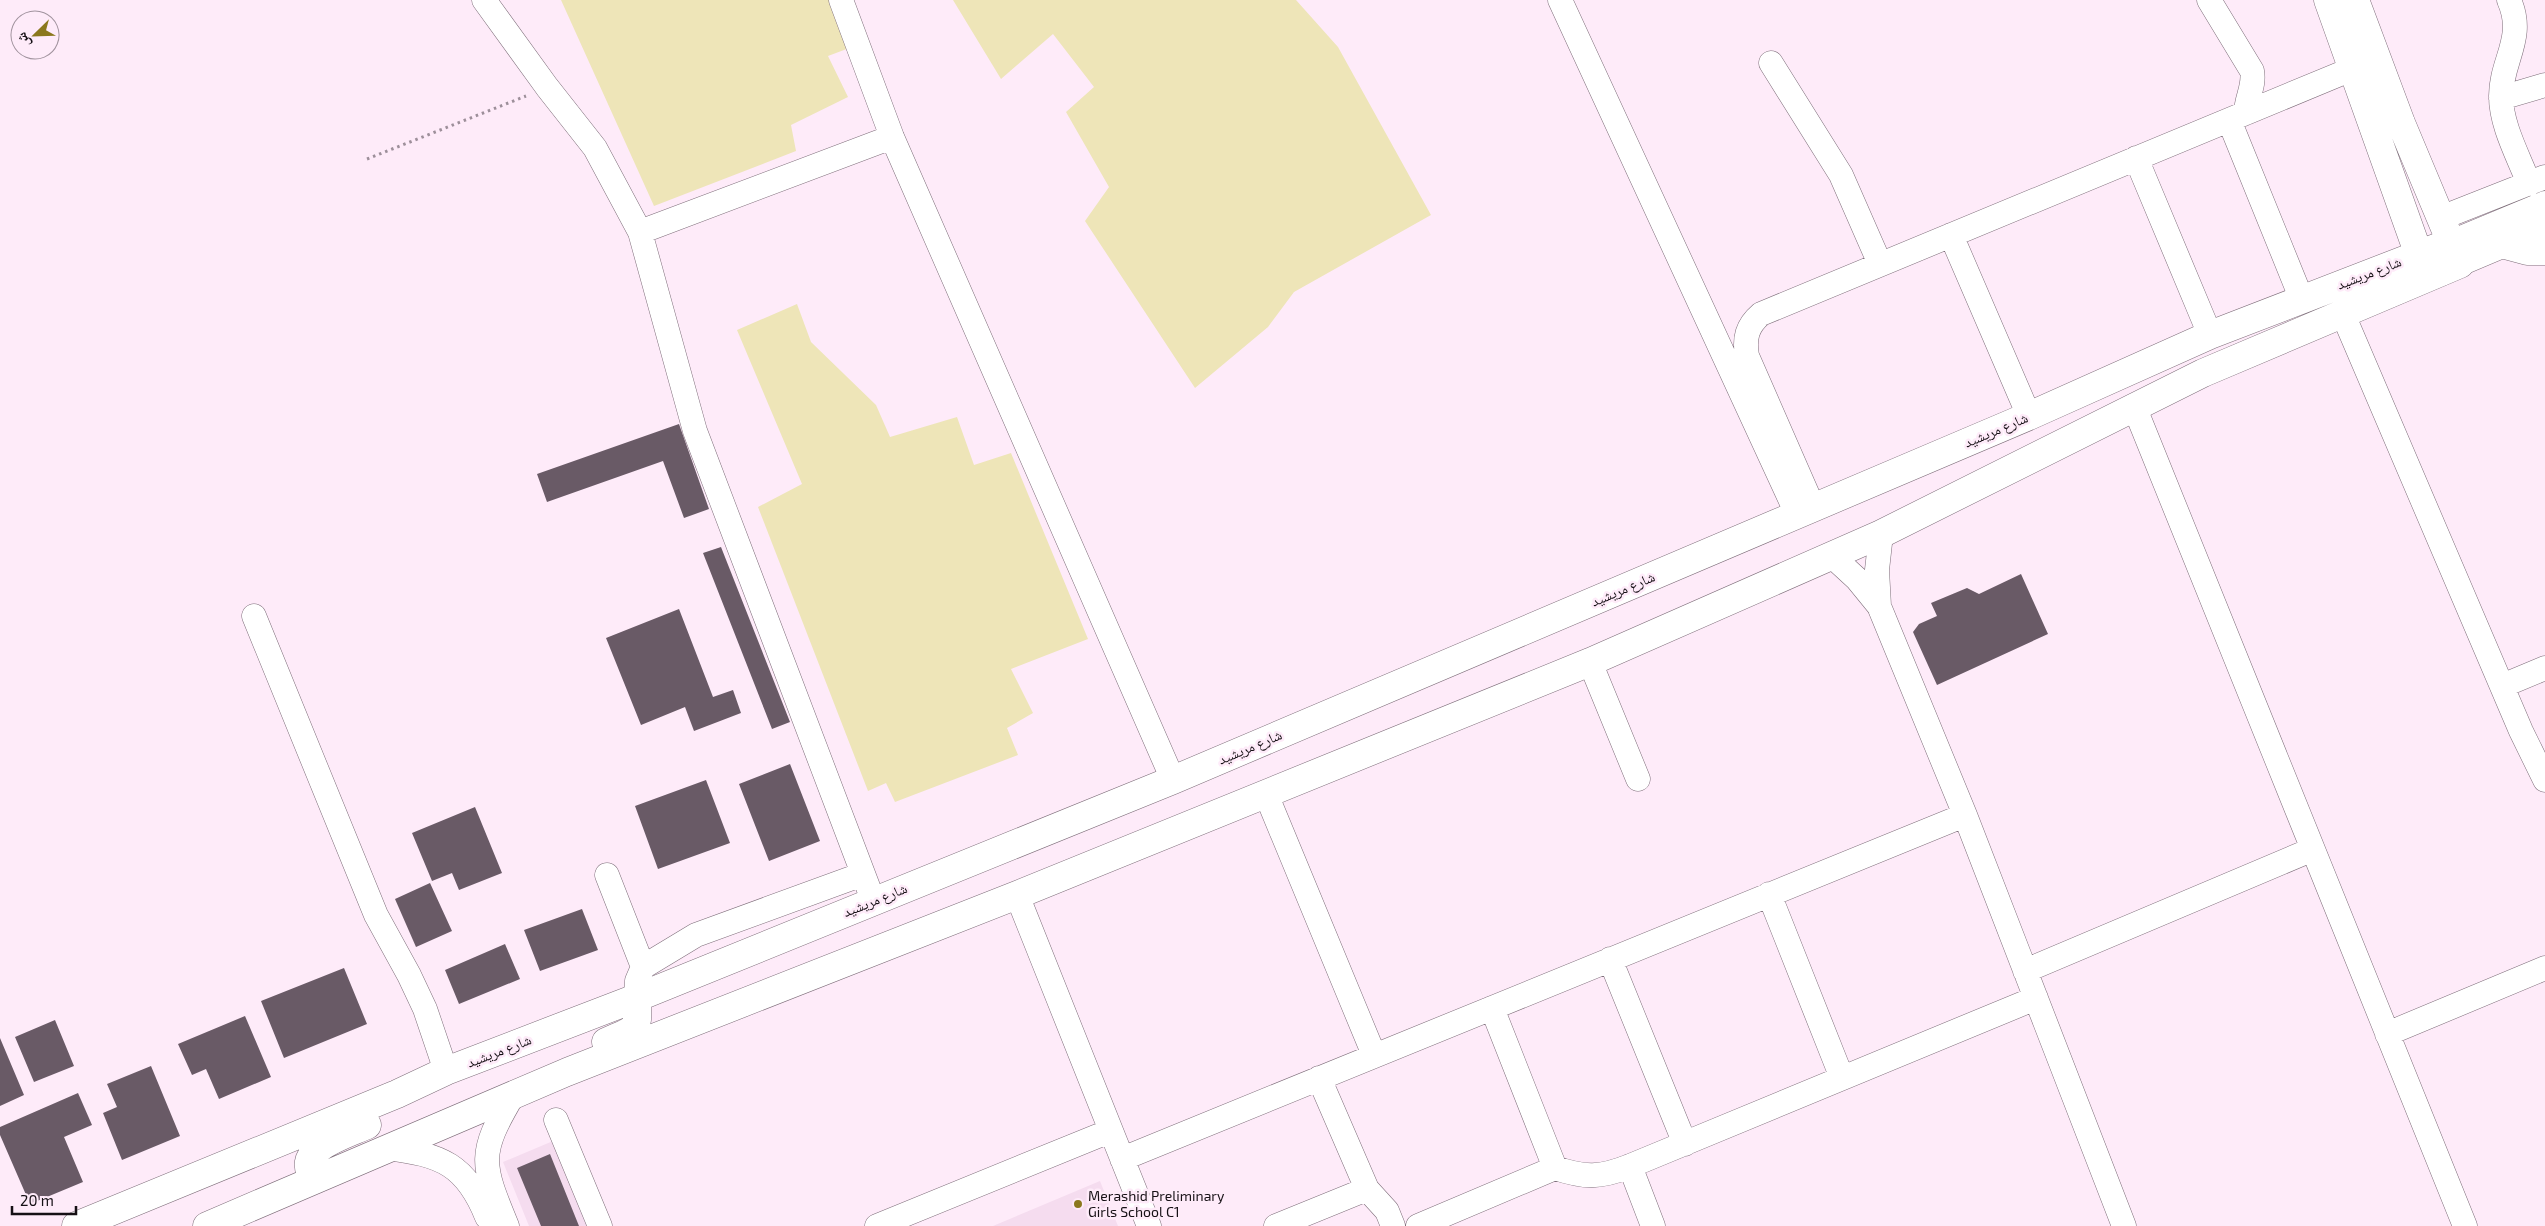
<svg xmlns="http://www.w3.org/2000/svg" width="2545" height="1226" font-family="'Exo 2','Noto Naskh Arabic',sans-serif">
  <rect width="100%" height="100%" fill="#feebf9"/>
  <path fill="#f5dcef" d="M553,1141L588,1226H529L503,1162Z
    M1100,1181L1118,1226H993Z"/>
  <path fill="#eee5b8" d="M561,0H833L852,47L828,56L848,97L791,125L796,151L654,206Z
    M953,0H1296L1338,47L1431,215L1294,292L1268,327L1195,388L1085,221L1109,187L1066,112L1094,87L1053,34L1001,79Z
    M797,304L811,342L876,405L890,437L957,417L974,465L1011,453L1088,639L1011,669L1033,713L1007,728L1018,755L895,802L886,783L868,791L758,507L802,484L737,330Z"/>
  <path fill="#695a66" d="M679,424L709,509L684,518L663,461L547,502L537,474Z
    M721,547L790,722L772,729L703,553Z
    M2021,574L2048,634L1937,685L1913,632L1919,624L1937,616L1931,603L1967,588L1979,594Z
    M679,609L713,697L733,690L741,713L694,731L685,707L641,725L606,638Z
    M790,764L820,841L769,861L739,784Z
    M706,780L730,843L658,869L635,806Z
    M475,807L502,873L459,890L452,873L432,881L412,833Z
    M430,883L452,931L416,947L395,899Z
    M582,909L598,950L540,971L524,930Z
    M505,944L520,979L459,1004L445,970Z
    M344,968L367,1024L284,1058L261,1001Z
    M245,1016L271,1077L219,1099L206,1069L192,1075L178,1044Z
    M55,1020L74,1066L34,1082L15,1037Z
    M0,1038L24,1095L0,1106Z
    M151,1066L180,1136L122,1160L103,1113L117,1107L107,1084Z
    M78,1093L92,1125L64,1137L83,1182L30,1204L0,1135V1127Z
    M550,1154L579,1226H541L517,1168Z"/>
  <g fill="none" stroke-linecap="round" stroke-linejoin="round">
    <g stroke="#7e6e7a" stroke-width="25">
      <path id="minor" d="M484,0L547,87L595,148L640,232L695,431L873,900
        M841,0L892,137L1173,780
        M1560,0L1797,514
        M2209,0L2252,71C2255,86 2246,98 2246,113
        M2509,0C2526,38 2501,60 2501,96C2501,126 2519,157 2529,184
        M1771,63L1841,175L1880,264
        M2501,98L2545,85
        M2229,120L2302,300
        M2136,158L2210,335
        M2441,218L2545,177
        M640,232L892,137
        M1951,235L2029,416
        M2451,242L2545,203
        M2501,246L2527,253H2545
        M2460,264L2545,228
        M2342,312L2521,731L2545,780
        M2134,406L2465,1226
        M1813,507L1747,356C1744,338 1747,326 1761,314L2352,69
        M1881,534L1877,570L1879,606L1965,815L2124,1226
        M1832,556L1857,579L1879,606
        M254,616L376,915L409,975L425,1009L446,1071
        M1590,662L1638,779
        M2502,686L2545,668
        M1266,794L1374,1055
        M607,875L643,967
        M1769,894L1842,1078
        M1017,895L1149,1226
        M1610,959L1685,1144
        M2025,971L2311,850
        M636,998L637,981L643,967L696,935L863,874
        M1492,1008L1555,1168C1585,1178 1600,1178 1630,1166L2036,998
        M2387,1034L2545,968
        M1319,1078L1367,1189L1387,1211L1393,1226
        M556,1120L600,1226
        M388,1148C441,1155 466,1164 487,1217
        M1122,1159L1965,815
        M1630,1166L1653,1226
        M507,1226C481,1163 478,1154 513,1095
        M877,1226L1110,1131
        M1276,1226L1367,1189
        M1418,1226L1555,1168"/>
    </g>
    <g stroke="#7e6e7a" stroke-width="29">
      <path id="major" d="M2328,0L2425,272
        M606,1042C636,1028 640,1032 636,998
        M316,1179C288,1151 348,1134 367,1125
        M76,1226L397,1094L446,1071L636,998L1173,780L2029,416L2210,335L2451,242
        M207,1226L567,1072L1017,895L1590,662L1881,534L2203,373L2460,264L2401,123L2355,0"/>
    </g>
    <path stroke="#9d8f9a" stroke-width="3" stroke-dasharray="2.5 4" stroke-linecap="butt" d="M367,159L526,96"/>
    <use href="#minor" stroke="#fff" stroke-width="24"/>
    <use href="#major" stroke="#fff" stroke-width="28"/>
  </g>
  <circle fill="#8b781d" stroke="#feebf9" stroke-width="2" cx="1078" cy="1204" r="5"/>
  <g text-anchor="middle" stroke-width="5" stroke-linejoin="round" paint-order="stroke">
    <g font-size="14" fill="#161015" stroke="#feebf9">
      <text transform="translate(2369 273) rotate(-21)" y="5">شارع مريشيد</text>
      <text transform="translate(1996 430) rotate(-23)" y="5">شارع مريشيد</text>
      <text transform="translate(1623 589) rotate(-23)" y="5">شارع مريشيد</text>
      <text transform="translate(1250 747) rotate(-23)" y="5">شارع مريشيد</text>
      <text transform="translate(875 900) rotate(-22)" y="5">شارع مريشيد</text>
      <text transform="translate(499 1051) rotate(-21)" y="5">شارع مريشيد</text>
    </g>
    <g font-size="14" fill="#161015" stroke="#feebf9" text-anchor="start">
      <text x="1088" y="1201">Merashid Preliminary<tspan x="1088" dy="16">Girls School C1</tspan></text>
    </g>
  </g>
  <g transform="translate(35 35) rotate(247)"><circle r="24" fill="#feebf9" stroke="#a1939e"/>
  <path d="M0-4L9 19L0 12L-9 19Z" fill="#8b781d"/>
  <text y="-8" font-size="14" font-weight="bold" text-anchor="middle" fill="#161015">ش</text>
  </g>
  <path d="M12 1206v8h64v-8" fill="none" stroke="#161015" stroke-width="2.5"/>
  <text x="20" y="1206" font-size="15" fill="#161015" stroke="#feebf9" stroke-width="4" paint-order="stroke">20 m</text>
</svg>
